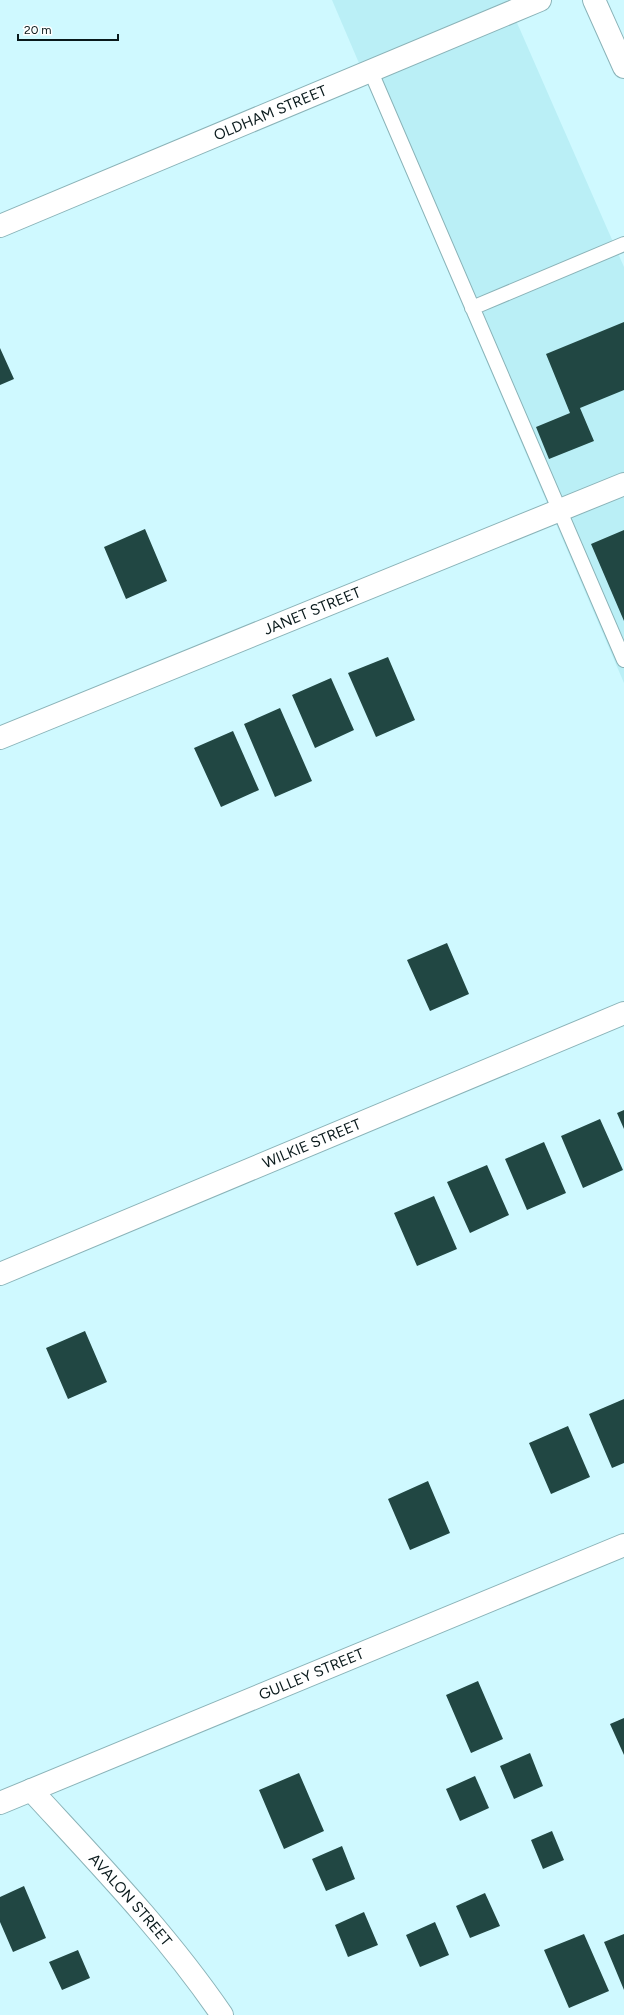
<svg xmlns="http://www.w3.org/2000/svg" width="624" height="2015" font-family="Figtree,sans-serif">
  <rect width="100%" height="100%" fill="#cff9ff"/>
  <path fill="#baeff6" d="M332,0H507L624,267V683Z"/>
  <path fill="#214743" d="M624,322V390L580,408L594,441L549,459L536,427L570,413L546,354Z
    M0,348L14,379L0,385Z
    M145,529L167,581L126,599L104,547Z
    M624,530V621L591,544Z
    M388,657L415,720L376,737L348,673Z
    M331,678L354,730L315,748L292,695Z
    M280,708L312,781L275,797L244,724Z
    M233,731L259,790L221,807L194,748Z
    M447,943L469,994L430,1011L407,960Z
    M624,1110V1129L617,1113Z
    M600,1119L623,1170L583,1188L561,1136Z
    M544,1142L566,1193L527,1210L505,1159Z
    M487,1165L509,1215L470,1233L447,1182Z
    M434,1196L457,1249L417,1266L394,1213Z
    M85,1331L107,1382L68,1399L46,1348Z
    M624,1399V1463L612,1468L589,1414Z
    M568,1426L590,1477L551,1494L529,1443Z
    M428,1481L450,1533L410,1550L388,1499Z
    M478,1681L503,1739L471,1753L446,1695Z
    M624,1718V1755L610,1724Z
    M530,1753L543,1786L514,1799L500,1766Z
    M299,1773L324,1831L284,1849L259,1790Z
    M475,1776L489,1808L460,1821L446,1789Z
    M552,1831L564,1860L543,1869L531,1840Z
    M342,1846L355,1879L326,1891L312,1859Z
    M24,1886L46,1938L13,1952L0,1922V1897Z
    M485,1893L500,1926L470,1938L456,1906Z
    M364,1912L378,1945L348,1957L335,1925Z
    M435,1922L449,1955L420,1967L406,1935Z
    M584,1934L609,1991L569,2008L544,1950Z
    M624,1934V1990L604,1942Z
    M78,1950L90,1978L62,1990L49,1962Z"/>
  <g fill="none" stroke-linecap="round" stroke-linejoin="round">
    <g stroke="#8ab3b8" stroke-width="16">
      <path id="service" d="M371,72L624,660
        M472,308L624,244"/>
    </g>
    <g stroke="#8ab3b8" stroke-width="24">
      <g id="minor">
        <path id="s1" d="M0,226L540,0"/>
        <path id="s2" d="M0,738L624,484"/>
        <path id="s3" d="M0,1274L624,1013"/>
        <path id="s4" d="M31,1790C98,1863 166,1933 222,2015"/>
        <path id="s5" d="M0,1803L624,1545"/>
      </g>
    </g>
    <g stroke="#8ab3b8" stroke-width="24">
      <path id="secondary" d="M594,0L624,67"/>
    </g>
    <use href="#service" stroke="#fff" stroke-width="14"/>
    <use href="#minor" stroke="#fff" stroke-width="22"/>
    <use href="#secondary" stroke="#fff" stroke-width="22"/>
  </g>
  <g text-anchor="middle" stroke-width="4" stroke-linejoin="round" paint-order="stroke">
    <g font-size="15" fill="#09191b" stroke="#fff">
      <text dy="5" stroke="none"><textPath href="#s1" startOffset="293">OLDHAM STREET</textPath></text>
      <text dy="5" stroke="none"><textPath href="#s2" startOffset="337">JANET STREET</textPath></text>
      <text dy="5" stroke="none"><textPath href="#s3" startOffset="338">WILKIE STREET</textPath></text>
      <text dy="5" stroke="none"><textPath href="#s5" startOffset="337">GULLEY STREET</textPath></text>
      <text dy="5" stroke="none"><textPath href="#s4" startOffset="148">AVALON STREET</textPath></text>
    </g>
  </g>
  <path d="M18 34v6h100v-6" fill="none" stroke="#09191b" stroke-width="2"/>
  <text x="24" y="34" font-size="12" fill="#09191b" stroke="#ffffff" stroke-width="3" paint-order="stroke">20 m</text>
</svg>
